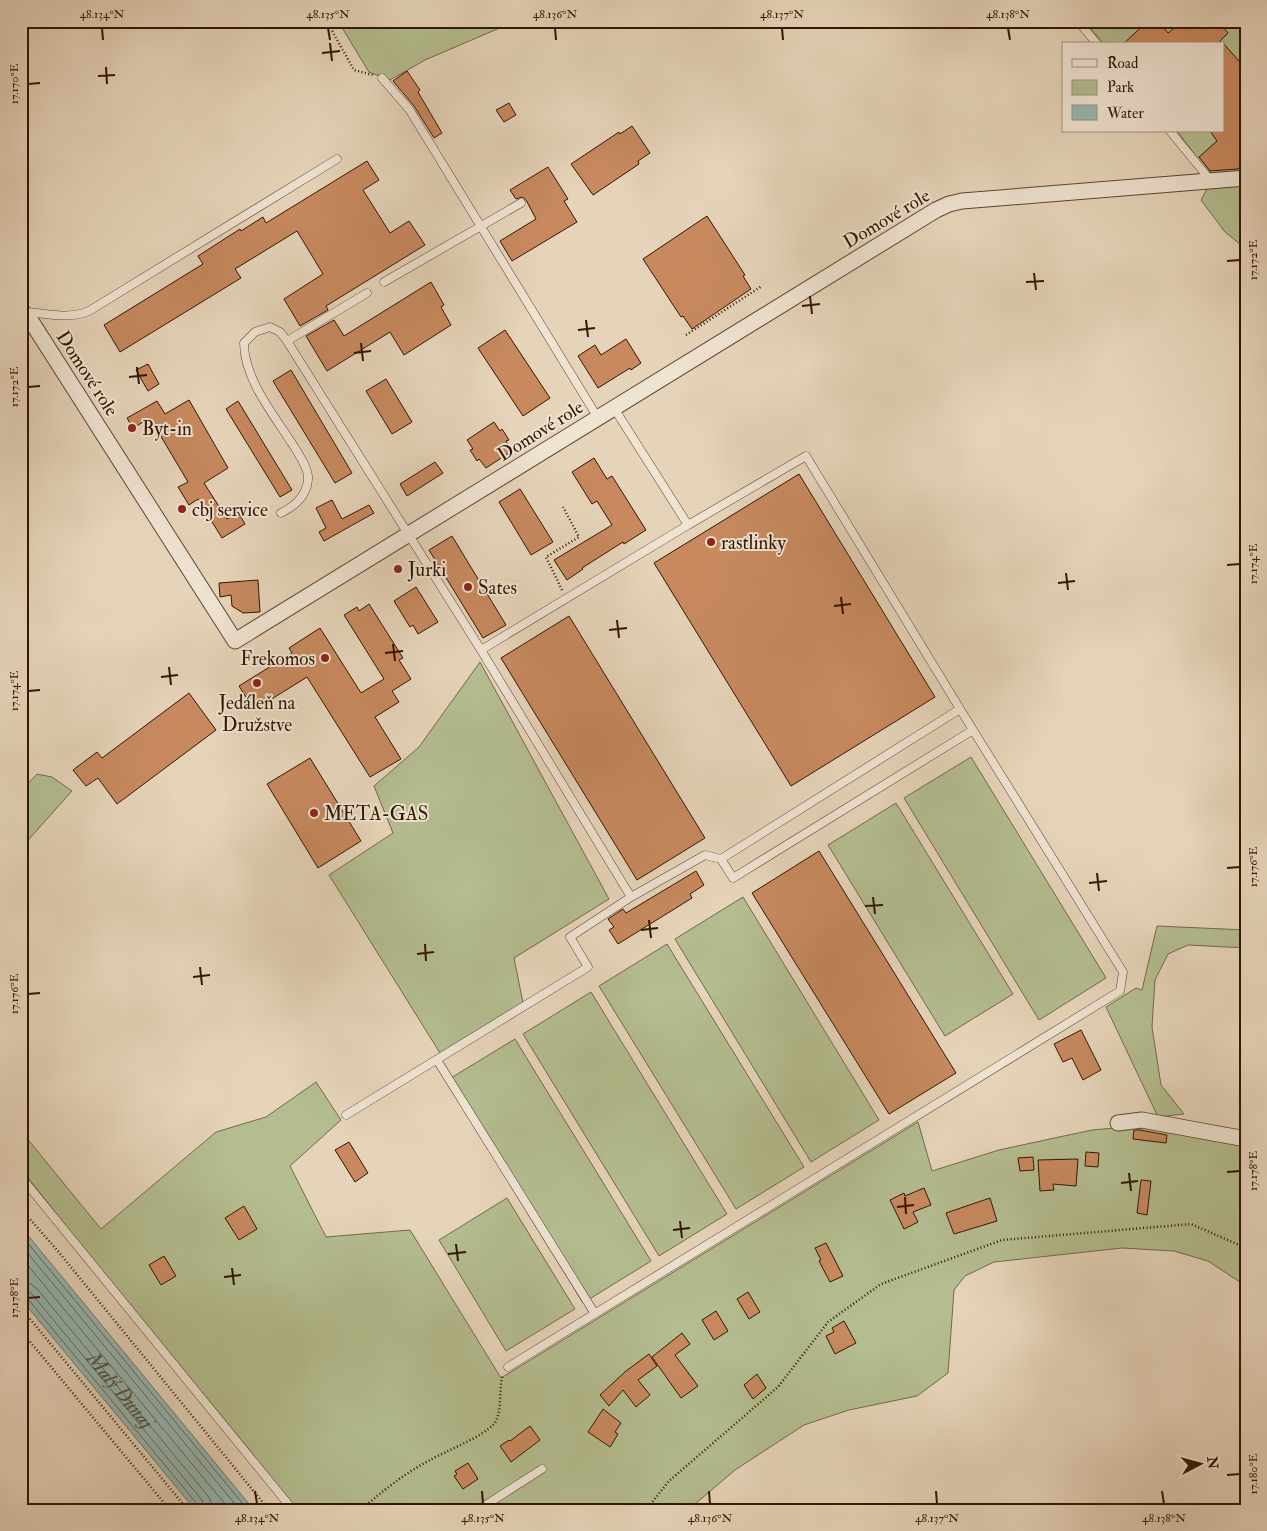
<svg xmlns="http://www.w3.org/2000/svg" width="1267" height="1531" font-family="'IM FELL Double Pica',serif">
  <rect width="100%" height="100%" fill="#e6d4ba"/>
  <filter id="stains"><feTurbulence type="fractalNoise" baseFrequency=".004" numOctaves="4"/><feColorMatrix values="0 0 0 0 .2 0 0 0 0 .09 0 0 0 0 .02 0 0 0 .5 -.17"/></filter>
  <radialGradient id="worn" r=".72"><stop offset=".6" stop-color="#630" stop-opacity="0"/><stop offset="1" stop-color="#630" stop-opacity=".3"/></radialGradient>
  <path fill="#b4bd90" stroke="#726948" d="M338,21H516L425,60L390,80L369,72Z
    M1084,21H1236L1246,32V249L1225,232L1201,200L1214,176L1204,167L1177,131H1223V44H1104Z
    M480,662L609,899L514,958L523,1003L440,1053L329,875L393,833L374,786L419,747Z
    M971,757L1106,978L1039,1020L904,798Z
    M37,774L52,777L72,791L21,848V791Z
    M896,803L1013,994L945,1036L828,845Z
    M743,897L879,1120L811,1162L675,939Z
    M1157,926L1246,930V948L1188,945L1168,954L1155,980L1152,1027L1161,1085L1184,1114L1158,1117L1106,1007L1136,988L1142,990Z
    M667,944L804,1167L736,1209L599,986Z
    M591,992L727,1214L659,1256L523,1034Z
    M515,1039L651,1261L583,1303L446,1081Z
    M316,1082L341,1120L290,1166L326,1237L410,1230L501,1378L918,1122L932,1171L999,1150L1092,1130L1147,1125L1246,1145V1286L1208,1261L1174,1251L1122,1248L994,1262L965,1276L954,1290L948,1373L917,1396L849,1410L804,1425L735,1470L688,1510H298L82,1246L21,1169V1131L101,1229L216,1132L266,1117Z
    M507,1198L575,1309L506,1351L439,1240Z"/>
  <path fill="#96b8b3" stroke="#6e776b" d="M21,1227L221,1470L254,1510H195L191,1505L21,1299Z"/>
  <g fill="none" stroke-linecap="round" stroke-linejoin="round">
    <g stroke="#64665a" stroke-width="1">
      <path d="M21,1235L248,1510"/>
      <path d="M21,1245L240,1510"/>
      <path d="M21,1257L230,1510"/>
      <path id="s1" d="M21,1282L31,1284L38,1290L208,1496L211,1502L212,1510"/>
      <path d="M21,1290L27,1291L32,1294L202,1500L205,1510"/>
      <path d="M21,1296L27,1298L197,1504L199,1510"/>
    </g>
  </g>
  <path fill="#c8895f" stroke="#311500" d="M1148,21H1158L1168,33L1183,21H1200L1207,29L1218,21L1228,33L1217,44H1123Z
    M1223,43L1246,69V161L1238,169L1210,171L1199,157L1217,141L1210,131H1223Z
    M407,71L420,90L418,92L442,133L434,138L414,106L393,81Z
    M509,103L516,115L504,122L496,110Z
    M632,126L650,153L638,161L639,164L593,195L571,164L619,132L620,134Z
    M367,161L379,180L363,190L390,233L409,221L425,245L326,306L328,310L300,326L284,299L323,274L297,231L235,269L241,278L120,352L104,325L203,264L198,256L240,229L241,231L263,217L266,223Z
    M548,167L568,199L564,201L577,222L512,261L500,241L536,219L526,200L522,197L516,199L510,190Z
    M707,216L745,275L743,276L751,289L692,329L683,316L681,317L643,259Z
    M431,282L444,305L441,307L451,325L404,355L390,332L327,371L306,336L334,320L344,336Z
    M505,330L550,398L523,416L478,348Z
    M626,339L641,363L631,370L630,368L598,388L578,356L595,345L601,355Z
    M148,364L159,384L148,391L136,370Z
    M291,370L352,473L335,483L273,381Z
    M386,379L412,422L392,434L366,391Z
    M189,400L228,468L204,483L227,519L238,512L245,524L222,538L198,499L189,505L178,487L188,482L150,418L133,428L127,418L157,401L165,414Z
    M238,401L292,490L280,497L226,409Z
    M494,422L500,431L502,429L509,440L506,441L512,451L486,468L479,459L477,461L470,450L473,449L467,440Z
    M594,458L607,479L612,476L646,530L624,544L623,542L582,568L583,569L567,580L554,560L612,525L597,501L592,504L572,472Z
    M435,462L443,473L407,496L400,484Z
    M799,474L935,697L791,786L654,563Z
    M520,489L553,542L531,555L499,502Z
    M332,500L342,519L369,505L374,513L324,541L319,532L326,528L316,508Z
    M452,536L506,625L483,638L429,550Z
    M258,580L260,612L243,613L232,606L231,595L220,597L219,583Z
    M416,587L438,622L418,634L413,625L410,627L394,601Z
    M369,604L403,658L399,660L411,679L392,691L399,702L375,717L401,759L370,777L307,677L254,710L239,686L292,653L289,648L320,628L361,693L384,679L344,615L357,607L359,611Z
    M569,616L705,838L637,880L501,658Z
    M189,693L216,730L117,804L98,778L86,786L73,770L97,752L102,758Z
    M310,758L361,841L318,868L267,784Z
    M819,851L956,1073L889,1114L752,893Z
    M696,871L704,885L690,894L692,898L618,944L609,930L614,927L608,919L623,909L626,913Z
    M1081,1030L1101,1070L1083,1080L1072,1058L1063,1062L1054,1044Z
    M1134,1130H1140L1167,1135L1166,1143L1133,1139Z
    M349,1142L368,1173L355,1182L335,1150Z
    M1086,1152L1099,1153L1098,1167L1085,1166Z
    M1033,1157L1034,1170L1020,1171L1018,1158Z
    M1078,1159L1076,1186L1053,1184L1054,1190L1040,1191L1038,1160Z
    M1141,1180L1151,1181L1147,1215L1137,1213Z
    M924,1188L931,1205L913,1212L918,1222L904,1229L890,1200L904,1193L905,1196Z
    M990,1198L997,1221L954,1234L946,1213Z
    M244,1206L257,1229L239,1240L225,1218Z
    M826,1243L843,1276L830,1282L819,1261L821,1260L815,1248Z
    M164,1256L176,1276L161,1285L149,1265Z
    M748,1292L760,1312L749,1319L737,1299Z
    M716,1311L728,1331L714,1340L702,1320Z
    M844,1321L856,1343L835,1354L826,1336L834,1332L832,1328Z
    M682,1333L690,1344L675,1355L698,1386L681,1398L652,1357Z
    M649,1354L657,1366L638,1380L650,1395L636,1407L623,1390L609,1406L600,1395L626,1371Z
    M757,1374L766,1388L753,1399L744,1385Z
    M603,1409L621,1423L615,1432L618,1434L610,1447L588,1432Z
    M530,1426L540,1440L511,1462L500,1446L509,1440L510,1441Z
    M468,1463L478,1479L463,1489L454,1476L457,1474L455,1471Z"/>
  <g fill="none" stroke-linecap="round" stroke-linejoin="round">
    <g stroke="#5e452e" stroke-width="9">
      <path id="service" d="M1078,21L1097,44
        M382,78L409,109L598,418
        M1170,131L1211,181
        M384,282L521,203
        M25,312C46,313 69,320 89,311L337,159
        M287,341L367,293
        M281,513C295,506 307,496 308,479C309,469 298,453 293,445C274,415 244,379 244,343L255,332L270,327L280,332L287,341L481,650L631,897L705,855L721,859L960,709L806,456L688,525L614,408
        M481,650L688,525
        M721,859L733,878L973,730L960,709
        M437,1060L595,1314
        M346,1115L588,967L570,937L631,897
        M21,1177L293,1510
        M508,1367L1120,991L1123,972L973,730
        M478,1510L542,1469"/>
    </g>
    <g stroke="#5e452e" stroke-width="17">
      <path id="minor" d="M21,310L31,321L235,641L936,210L949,204L962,201L1246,178
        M1118,1123L1142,1120L1246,1139"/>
    </g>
    <path stroke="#311500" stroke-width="2.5" stroke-dasharray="1 2.5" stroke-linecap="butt" d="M329,21L331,29L354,70L373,75
      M686,335L762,286
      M562,590L546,557L579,537L563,507
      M21,1209L57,1250L269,1510
      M21,1308L188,1510
      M21,1331L170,1510
      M361,1510C382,1491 404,1474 430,1460C446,1451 482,1437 494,1424C503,1413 498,1388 503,1375
      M646,1510L669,1481L778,1387L828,1322L881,1284L1002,1240L1191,1224L1246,1248"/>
    <use href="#service" stroke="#efe3d2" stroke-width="8"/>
    <use href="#minor" stroke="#efe3d2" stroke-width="15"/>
  </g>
  <path fill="none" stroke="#311500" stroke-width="2" d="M102,28L103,40M328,28L330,40M555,28L556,40M782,28L783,40M1008,28L1010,40M330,43L332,61M322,53L340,51M106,67L107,84M98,76L115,75M28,84L40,83M1227,261L1240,260M1034,273L1036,290M1026,282L1044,281M810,296L812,314M802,306L820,304M586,320L588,337M578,330L595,328M361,343L363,361M354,353L371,351M137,367L139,384M129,377L147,375M28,387L40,386M1227,565L1240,564M1066,573L1068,590M1058,583L1075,581M841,597L843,614M834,606L851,604M617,620L619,638M609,630L627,628M393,644L395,661M385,653L403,651M169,667L171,685M161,677L178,675M28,691L40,690M1227,868L1240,867M1097,873L1099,891M1089,883L1107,881M873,897L875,914M865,906L883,905M649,920L651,938M641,930L658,928M425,944L426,961M417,954L434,952M200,967L202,985M193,977L210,975M28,994L40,993M1227,1172L1240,1171M1129,1173L1131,1191M1121,1183L1138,1181M905,1197L906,1214M897,1207L914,1205M680,1221L682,1238M673,1230L690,1228M456,1244L458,1261M448,1254L466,1252M232,1268L234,1285M224,1277L241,1275M28,1298L40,1297M1227,1475L1240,1474M255,1491L257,1504M482,1491L483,1504M709,1491L710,1504M936,1491L937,1504M1162,1491L1164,1504"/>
  <g fill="#8f2418" stroke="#efe3d2" stroke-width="2">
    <circle cx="132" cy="428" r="5"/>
    <circle cx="182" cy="509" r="5"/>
    <circle cx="711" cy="542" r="5"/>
    <circle cx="398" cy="569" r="5"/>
    <circle cx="468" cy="587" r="5"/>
    <circle cx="325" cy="658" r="5"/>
    <circle cx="257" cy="683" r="5"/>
    <circle cx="314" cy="813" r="5"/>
  </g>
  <g text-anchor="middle" stroke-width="4" stroke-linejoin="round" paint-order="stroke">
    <g font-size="19" fill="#311500" stroke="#efe3d2">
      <text transform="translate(886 218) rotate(-31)" y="7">Domové role</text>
      <text transform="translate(88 373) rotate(57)" y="7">Domové role</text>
      <text transform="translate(540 430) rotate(-32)" y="7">Domové role</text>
    </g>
    <g font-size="19" fill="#311500" stroke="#efe3d2" text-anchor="start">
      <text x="142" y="435">Byt-in</text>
      <text x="192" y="516">cbj service</text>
      <text x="721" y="549">rastlinky</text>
      <text x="408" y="576">Jurki</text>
      <text x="478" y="594">Sates</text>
      <text x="315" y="665" text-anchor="end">Frekomos</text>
      <text x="257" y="709" text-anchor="middle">Jedáleň na<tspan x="257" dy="22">Družstve</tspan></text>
      <text x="324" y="820">META-GAS</text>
    </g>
    <g font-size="20" font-style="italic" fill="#544e3f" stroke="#efe3d2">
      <text dy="7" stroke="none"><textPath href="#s1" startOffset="149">Malý Dunaj</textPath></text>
    </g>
  </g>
  <rect width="1267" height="1531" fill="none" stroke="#e6d4ba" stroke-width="55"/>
  <rect x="1062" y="42" width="162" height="90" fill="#efe3d2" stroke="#a3917e"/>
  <rect x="1072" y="59" width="25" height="8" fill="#efe3d2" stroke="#a3917e"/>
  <text x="1107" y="68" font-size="15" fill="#311500">Road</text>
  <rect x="1072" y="80" width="25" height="15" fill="#b4bd90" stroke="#a3917e"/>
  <text x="1107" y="92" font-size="15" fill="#311500">Park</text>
  <rect x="1072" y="105" width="25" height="15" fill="#96b8b3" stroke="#a3917e"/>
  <text x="1107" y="118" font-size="15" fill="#311500">Water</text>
  <g transform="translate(1200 1464) rotate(84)" stroke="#efe3d2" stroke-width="4" paint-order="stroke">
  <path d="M0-4L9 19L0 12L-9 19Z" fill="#311500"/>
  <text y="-8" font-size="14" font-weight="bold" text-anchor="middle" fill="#311500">N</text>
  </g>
  <rect x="28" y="28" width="1212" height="1476" fill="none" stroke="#311500" stroke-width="2"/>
  <g font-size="12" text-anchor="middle" fill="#311500">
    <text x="102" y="18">48.134°N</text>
    <text x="328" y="18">48.135°N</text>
    <text x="555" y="18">48.136°N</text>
    <text x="782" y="18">48.137°N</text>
    <text x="1008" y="18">48.138°N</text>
    <text transform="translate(14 84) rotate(-90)" y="4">17.170°E</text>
    <text transform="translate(1253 260) rotate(-90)" y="4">17.172°E</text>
    <text transform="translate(14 387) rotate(-90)" y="4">17.172°E</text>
    <text transform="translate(1253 564) rotate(-90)" y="4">17.174°E</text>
    <text transform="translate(14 691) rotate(-90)" y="4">17.174°E</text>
    <text transform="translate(1253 867) rotate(-90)" y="4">17.176°E</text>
    <text transform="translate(14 994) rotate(-90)" y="4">17.176°E</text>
    <text transform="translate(1253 1171) rotate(-90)" y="4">17.178°E</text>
    <text transform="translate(14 1298) rotate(-90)" y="4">17.178°E</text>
    <text transform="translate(1253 1474) rotate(-90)" y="4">17.180°E</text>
    <text x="257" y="1522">48.134°N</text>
    <text x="483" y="1522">48.135°N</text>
    <text x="710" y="1522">48.136°N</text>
    <text x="937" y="1522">48.137°N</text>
    <text x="1164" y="1522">48.138°N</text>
  </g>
  <rect width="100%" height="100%" filter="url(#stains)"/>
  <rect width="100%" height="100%" fill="url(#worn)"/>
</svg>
